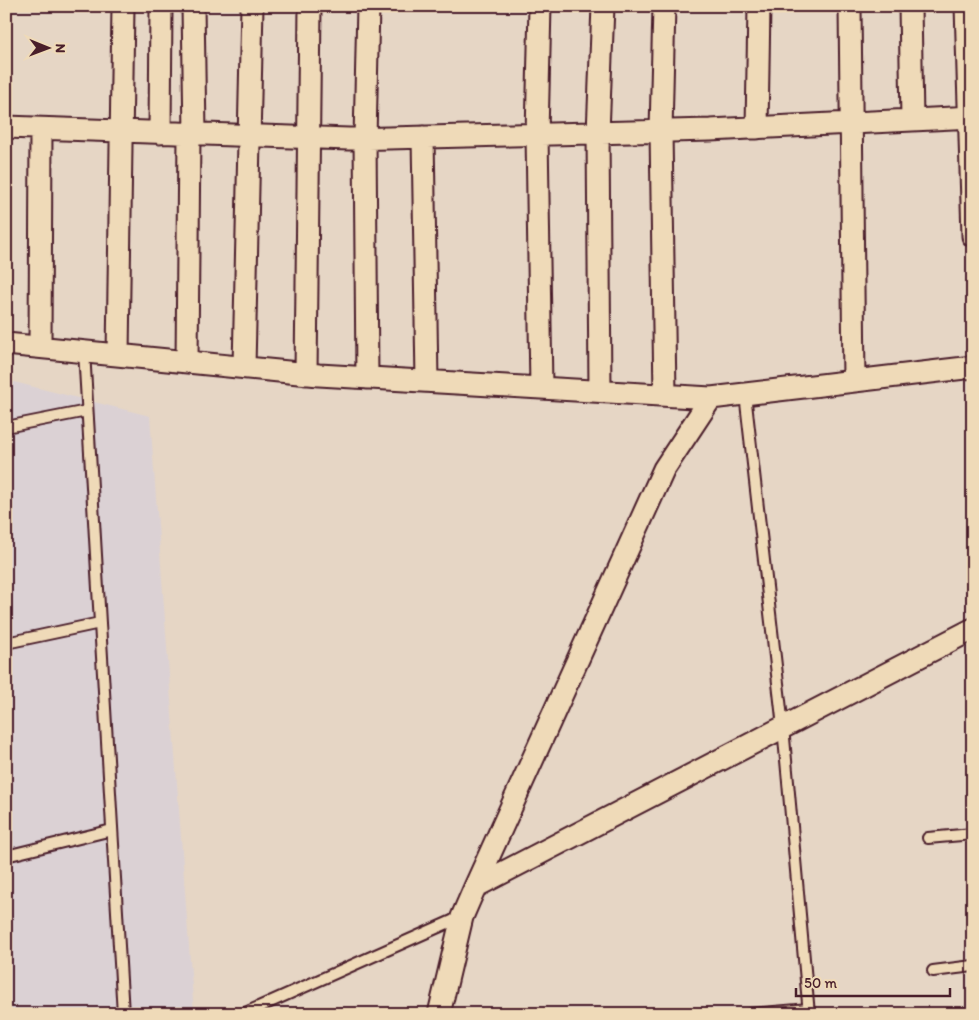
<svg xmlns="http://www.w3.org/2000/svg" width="979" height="1020" font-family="Itim,sans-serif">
  <rect width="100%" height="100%" fill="#e6d6c5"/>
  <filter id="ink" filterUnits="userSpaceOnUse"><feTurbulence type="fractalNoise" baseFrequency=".02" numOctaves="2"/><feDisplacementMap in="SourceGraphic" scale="10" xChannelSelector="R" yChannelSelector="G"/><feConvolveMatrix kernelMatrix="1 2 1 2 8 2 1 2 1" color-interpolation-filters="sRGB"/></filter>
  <g filter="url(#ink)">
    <path fill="#dbd1d4" d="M6,380L150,416L194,1014H6Z"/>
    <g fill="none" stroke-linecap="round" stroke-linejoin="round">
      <g stroke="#4a1f2b" stroke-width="14">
        <path id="service" d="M84,351L123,1014
          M745,394L783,727L809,1014
          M6,427L87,411
          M6,643L100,623
          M928,838L973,834
          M6,856L112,830
          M933,971L973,966
          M243,1014L461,917
          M750,1014L809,1009"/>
      </g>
      <g stroke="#4a1f2b" stroke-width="25">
        <path id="minor" d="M193,6L195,134
          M540,6L537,134L541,388
          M664,6L661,131L665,395
          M850,6L854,381
          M910,6L912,120
          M966,6L973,236
          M6,127L349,139L710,130L973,117
          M757,128L759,6
          M160,133L161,6
          M423,137L427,381
          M6,344L319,375L711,398L973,367
          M40,347L41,129
          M118,355L123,6
          M187,362L189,134
          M244,367L252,6
          M306,374L310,6
          M367,378L365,138L368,6
          M600,391L598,133L603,6
          M475,887L973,629
          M439,1014L462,917L475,887L664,469L711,398"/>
      </g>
      <use href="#service" stroke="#efdab8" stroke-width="10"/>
      <use href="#minor" stroke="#efdab8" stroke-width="21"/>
    </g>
  </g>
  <rect width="979" height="1020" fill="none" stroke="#efdab8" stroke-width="25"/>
  <rect x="12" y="12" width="954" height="995" fill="none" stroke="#4a1f2b" stroke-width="2" filter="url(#ink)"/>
  <g transform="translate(48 48) rotate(91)" stroke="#efdab8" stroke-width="4" paint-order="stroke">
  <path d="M0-4L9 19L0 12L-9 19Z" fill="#4a1f2b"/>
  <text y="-8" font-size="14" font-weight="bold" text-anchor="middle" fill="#4a1f2b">N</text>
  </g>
  <path d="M796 988v8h154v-8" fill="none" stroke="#4a1f2b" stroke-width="2.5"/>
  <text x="804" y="988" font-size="15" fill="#4a1f2b" stroke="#efdab8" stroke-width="4" paint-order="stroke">50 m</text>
</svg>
